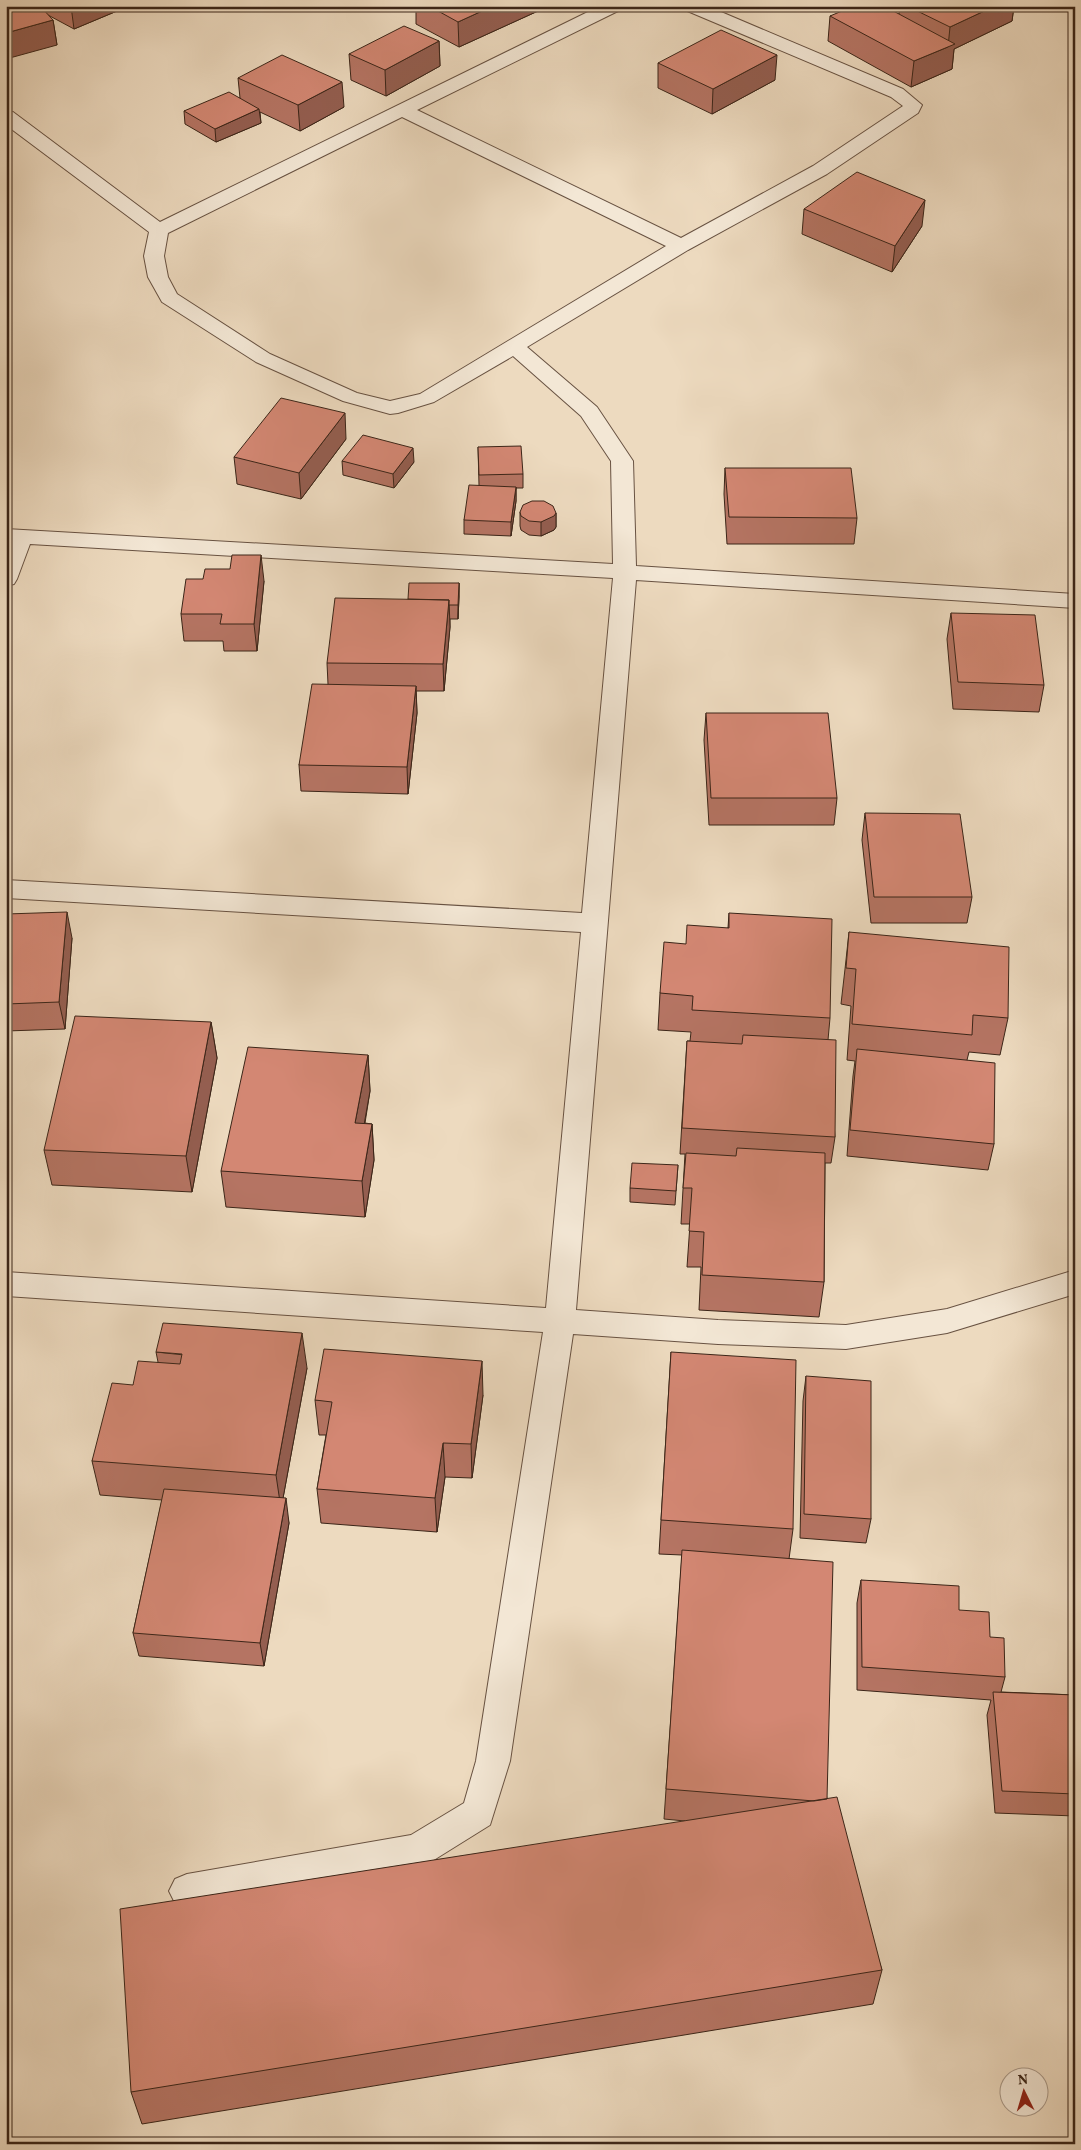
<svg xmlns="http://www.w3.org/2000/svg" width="1081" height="2150" font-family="Vollkorn,serif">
  <rect width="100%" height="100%" fill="#eddabf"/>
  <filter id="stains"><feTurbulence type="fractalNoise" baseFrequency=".004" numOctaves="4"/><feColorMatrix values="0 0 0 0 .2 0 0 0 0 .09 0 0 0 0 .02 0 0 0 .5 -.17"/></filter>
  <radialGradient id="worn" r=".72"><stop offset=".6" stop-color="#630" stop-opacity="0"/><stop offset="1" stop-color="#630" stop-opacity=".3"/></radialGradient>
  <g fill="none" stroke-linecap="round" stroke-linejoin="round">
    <g stroke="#685242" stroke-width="2">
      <path id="street" d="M600,6H623L620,10L417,110L681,238L813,166L903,106L891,97L685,10L682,6H707L903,89L922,105L918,113L827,174L688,250L527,347L597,407L633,461L636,566L1075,594V608L636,580L576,1310L718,1320L846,1325L947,1309L1075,1270V1294L947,1333L846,1349L718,1344L573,1334L510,1761L490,1825L429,1863L417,1868L187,1908L175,1903L169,1891L175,1879L187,1874L411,1835L464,1803L476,1761L543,1332L6,1296V1272L546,1308L581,932L6,898V880L582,913L613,578L30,544L17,579L14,584L6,586V529L613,564L611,461L581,416L513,356L434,402L398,413L390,414L343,401L256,362L162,302L148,277L144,256L149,232L6,125V111L13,112L160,222ZM402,117L666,246L420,394L390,401L357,393L270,354L177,294L168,277L164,256L168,233Z"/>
    </g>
    <use href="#street" fill="#f3e7d5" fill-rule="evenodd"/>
  </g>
  <path fill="#b57463" stroke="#3b2518" d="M6,6H129L74,29L48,15L53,20L57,45Z
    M378,6H393L385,10Z
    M416,6H549L459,47L416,24Z
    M900,6H1014L1012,21L954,49L952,69L911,87L828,41L830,16L899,14Z
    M439,41L440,66L386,96L351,80L349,54Z
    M658,63L775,80L712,114L658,88Z
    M238,78L344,107L300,131L260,112L261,123L216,142L185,124L184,111L240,98Z
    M804,209L922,226L892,272L802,234Z
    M346,439L301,499L237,484L234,457Z
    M478,447L523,474V488H516V501L511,536L464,534V520L479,485Z
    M342,461L414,462L394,488L343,475Z
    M725,468L857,518L854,544H727L724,494Z
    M520,512L556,513V527L554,530L541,536L529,535L521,530L520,526Z
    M203,579L264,581L257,651H224L223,641H184L181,614Z
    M459,583V597L458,619H450V627L444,691H416L417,713L408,794L301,791L299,765L328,684L327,663L408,599Z
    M951,613L1044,685L1039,712L953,709L947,639Z
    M706,713L837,798L834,825H709L704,740Z
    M865,813L972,897L967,923H871L862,840Z
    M729,913L830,1018L828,1040L835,1137L831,1163H825L824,1282L819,1317L699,1310L701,1267H687L690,1224H681L685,1154H680L687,1041H690L691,1032L658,1030L660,993L686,944L728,928Z
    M6,914L72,938L65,1029L6,1031Z
    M849,932L1008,1018L1000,1055L969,1052L967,1060L994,1144L988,1170L847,1156L853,1076L855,1061L847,1060L851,1006L841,1004L845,969Z
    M211,1022L217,1058L192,1192L52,1185L44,1150Z
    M368,1055L370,1091L365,1123L372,1124L374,1160L365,1217L226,1207L221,1171Z
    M678,1165L675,1205L630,1202V1188Z
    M156,1352L307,1368L283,1498L289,1523L264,1666L139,1656L133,1633L162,1500L100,1495L92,1461L133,1385L158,1362Z
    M671,1352L793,1529L789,1559L827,1799L882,1970L873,2004L142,2124L131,2092L685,1821L664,1819L682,1555L659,1554Z
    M806,1376L871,1519L866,1543L800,1538L803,1401Z
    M483,1395L472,1478L445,1477L437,1532L321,1523L317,1489L326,1435H319L315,1400Z
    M861,1580L959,1610L990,1637L1005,1677L1001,1692L1075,1695V1816L995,1813L987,1715L991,1700L857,1690V1603Z"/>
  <path fill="#945e50" stroke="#3b2518" d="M71,6H129L74,29Z
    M384,6H393L385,10Z
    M493,6H549L459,47L458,22Z
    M995,6H1014L1012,21L954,49L952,69L911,87L914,61L948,47L950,27Z
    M53,20L57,45L6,59V33Z
    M439,41L440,66L386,96L385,70Z
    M777,55L775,80L712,114L713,89Z
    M342,82L344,107L300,131L298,105Z
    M259,109L261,123L216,142L215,129Z
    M925,200L922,226L892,272L895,246Z
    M345,413L346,439L301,499L299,473Z
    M413,448L414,462L394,488L393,474Z
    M516,487V501L511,536V522Z
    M556,513V527L554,530L541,536V522Z
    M261,555L264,581L257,651L254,624Z
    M459,583V597L458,619V605Z
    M449,600L450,627L444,691L443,664Z
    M416,686L417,713L408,794L407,767Z
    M67,912L72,938L65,1029L59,1002Z
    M211,1022L217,1058L192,1192L186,1156Z
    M368,1055L370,1091L358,1159L355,1123Z
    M372,1124L374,1160L365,1217L362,1181Z
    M302,1333L307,1368L281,1509L276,1475Z
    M482,1361L483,1395L472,1478L471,1444Z
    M443,1443L445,1477L437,1532L435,1498Z
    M286,1498L289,1523L264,1666L260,1643Z"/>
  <path fill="#d38773" stroke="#3b2518" d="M6,6H40L53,20L6,33Z
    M429,6H493L458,22Z
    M854,6H884L955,44L914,61L830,16Z
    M907,6H995L950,27Z
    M404,26L439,41L385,70L349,54Z
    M721,30L777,55L713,89L658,63Z
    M282,55L342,82L298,105L238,78Z
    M229,92L259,109L215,129L184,111Z
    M857,172L925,200L895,246L804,209Z
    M281,398L345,413L299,473L234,457Z
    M363,435L413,448L393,474L342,461Z
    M521,446L523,474L479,475L478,447Z
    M725,468H851L857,518L729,517Z
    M469,485L516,487L511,522L464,520Z
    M532,501H544L553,506L556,513L554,516L541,522L529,521L521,516L520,512L523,505Z
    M232,555H261L254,624H220L222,614H181L186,579H203L205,569H230Z
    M409,583H459L458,605H449V600L408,599Z
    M335,598L449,600L443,664L327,663Z
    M951,613L1035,615L1044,685L958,682Z
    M312,684L416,686L407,767L299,765Z
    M706,713H828L837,798H711Z
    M865,813L960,814L972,897H874Z
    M67,912L59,1002L6,1004V914Z
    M729,913L832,919L830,1018L692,1010L693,996L660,993L664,942L686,944L687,925L729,928Z
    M849,932L1009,947L1008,1018L973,1015L972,1035L852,1024L856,969L846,968Z
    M75,1016L211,1022L186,1156L44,1150Z
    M743,1035L836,1040L835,1137L682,1128L687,1041L742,1044Z
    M248,1047L368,1055L355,1123L372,1124L362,1181L221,1171Z
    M857,1049L995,1063L994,1144L850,1130Z
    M737,1148L825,1153L824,1282L702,1275L704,1232L689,1231L692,1188H683L686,1153L736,1156Z
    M632,1163L678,1165L676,1191L630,1188Z
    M163,1323L302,1333L276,1475L92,1461L112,1383L133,1385L138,1361L180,1364L182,1354L156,1352Z
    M324,1349L482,1361L471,1444L443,1443L435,1498L317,1489L332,1402L315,1400Z
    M671,1352L796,1360L793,1529L661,1520Z
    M806,1376L871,1381V1519L804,1514Z
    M164,1489L286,1498L260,1643L133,1633Z
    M682,1550L833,1562L827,1799L814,1801L666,1789Z
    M861,1580L959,1586V1610L989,1612L990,1637L1004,1638L1005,1677L862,1667Z
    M993,1692L1075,1695V1794L1002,1791Z
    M837,1797L882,1970L131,2092L120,1909Z"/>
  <rect width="1081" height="2150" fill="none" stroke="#eddabf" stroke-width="25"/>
  <rect x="8" y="8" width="1066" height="2135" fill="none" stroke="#3b2518" stroke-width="2.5"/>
  <rect x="12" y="12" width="1056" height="2125" fill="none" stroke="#3b2518"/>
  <g transform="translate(1024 2092) rotate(355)"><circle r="24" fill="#f3e7d5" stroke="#a99989"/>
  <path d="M0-4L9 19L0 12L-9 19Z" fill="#8f2418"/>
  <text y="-8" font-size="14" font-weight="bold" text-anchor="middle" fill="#3b2518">N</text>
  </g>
  <rect width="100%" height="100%" filter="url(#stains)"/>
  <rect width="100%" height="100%" fill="url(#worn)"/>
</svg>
